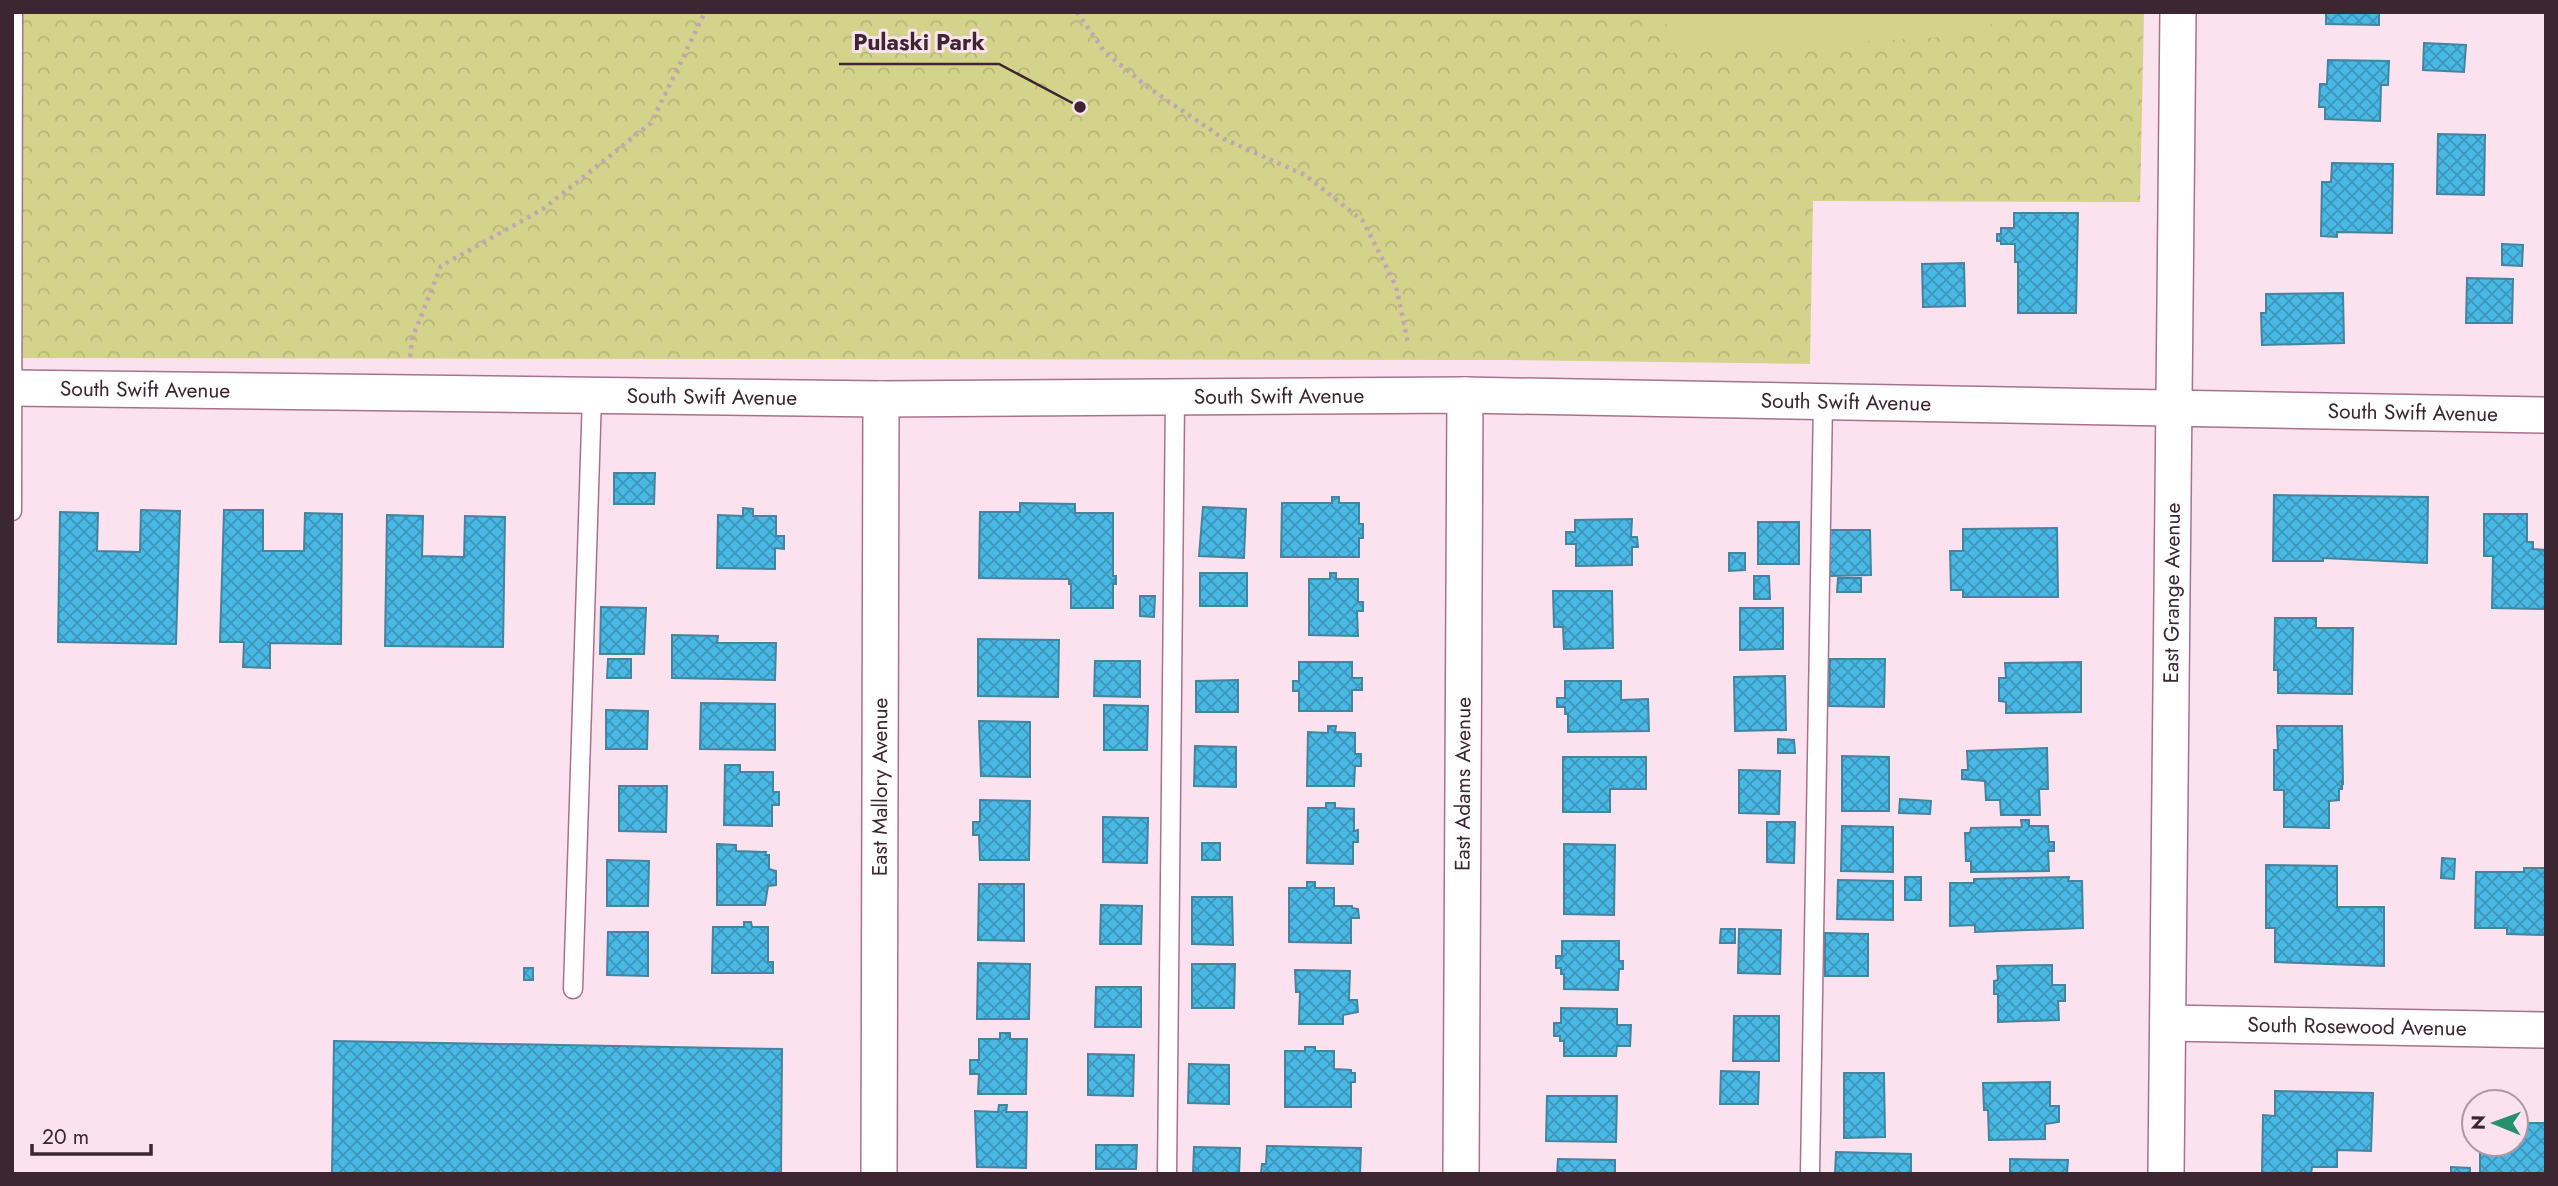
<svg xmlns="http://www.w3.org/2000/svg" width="2558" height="1186" font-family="Jost,sans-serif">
  <defs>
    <pattern id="park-crowns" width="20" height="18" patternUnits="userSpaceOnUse" patternTransform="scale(1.75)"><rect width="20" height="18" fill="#d4d38c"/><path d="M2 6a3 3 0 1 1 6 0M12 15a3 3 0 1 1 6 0" fill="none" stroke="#b7b579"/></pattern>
    <pattern id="building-cross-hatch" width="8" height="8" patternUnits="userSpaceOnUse" patternTransform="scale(1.75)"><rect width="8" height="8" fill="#48b8e4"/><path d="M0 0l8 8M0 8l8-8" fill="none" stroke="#3d95b9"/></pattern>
  </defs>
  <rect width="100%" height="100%" fill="#fbe2ee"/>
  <path fill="url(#park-crowns)" d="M19,12H2144L2140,202L1813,201L1810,364L1507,360L14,358Z"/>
  <path fill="#d4d38c" d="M1665,12H2004L1980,35L1669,53Z"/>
  <path fill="url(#building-cross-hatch)" stroke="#44849e" stroke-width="2" d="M2326,12H2379V25L2326,24Z
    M2424,43L2466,45L2464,72L2423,70Z
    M2328,60L2389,61L2388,85H2381L2380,121L2325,119V107H2319L2320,84H2327Z
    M2438,134L2485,135L2484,195L2437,194Z
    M2332,163L2393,164L2392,233L2337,232V237L2321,236L2322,182H2331Z
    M2014,213H2078L2076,313H2018V262H2015V244H2001V241H1997V234H2001V228H2014Z
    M2502,244L2523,245L2522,266L2502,265Z
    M1964,263L1965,306L1923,307L1922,264Z
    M2467,278L2513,279L2512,323H2466Z
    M2343,293L2344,343L2262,345L2261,313H2266V294Z
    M614,473H655L654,504H614Z
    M2274,495L2428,497L2427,563L2323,558V561H2273Z
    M1332,497H1339V503H1359V524H1363V538H1359V557H1281L1282,503H1332Z
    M1020,503L1075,504V513H1113V576H1116V584H1113V608H1071V584H1069V579L979,578L980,512H1020Z
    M1203,507L1246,509L1244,558L1199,556Z
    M743,508L753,509V516H776V536H784V549L775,548V569L717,568L718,515L743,516Z
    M141,510L180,511L176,644L58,642L60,512L98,513L97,551L140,552Z
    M224,510H263V551H304L305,513L342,514L341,644L270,643V668L243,667L244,642H220Z
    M2484,514H2527V542H2533V549L2546,550V609L2492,608L2493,556H2484Z
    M387,515L423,516L422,556L464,557L465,516L505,517L503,647L385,646Z
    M1632,519L1631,537H1637L1638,547H1632V565L1576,566V544H1566V532H1575V520Z
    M1758,522H1799V564H1758Z
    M2057,528L2058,597H1963V590H1951L1950,551H1963V529Z
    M1830,530H1870L1871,575L1830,576Z
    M1729,553H1745V570L1729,571Z
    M1200,573H1247V606H1200Z
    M1330,573H1336V579H1358V602H1363V611H1357L1358,636L1309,635V579H1330Z
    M1754,576H1769L1770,599H1754Z
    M1838,578H1861V592H1837Z
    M1553,591H1612L1613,648L1564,649L1563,627H1554Z
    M1140,596H1155L1154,617L1140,616Z
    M601,607L646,608L644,654H600Z
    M1740,608H1783V649L1740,650Z
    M2275,618H2316V628H2353L2352,694L2278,693V670H2274Z
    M672,635L718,636L717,643H776L775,680L672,678Z
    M978,639L1059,640L1058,697L978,696Z
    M608,659H631V678H607Z
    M1830,659H1885L1884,707L1829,706Z
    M1095,661H1140V697L1094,696Z
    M1299,662H1352V678H1362V690H1352V711H1299V691H1293V681H1299Z
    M2081,662V712L2006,713V702L1999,701V678H2006L2005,663Z
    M1785,676L1786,730L1735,731L1734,677Z
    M1238,680V712H1196V681Z
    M1565,681H1621V700L1648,699L1649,731L1568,732V714H1565V707H1557V698H1565Z
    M701,703L775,704V750L700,749Z
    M1104,705L1148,706L1147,750H1104Z
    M606,710L648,711L647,749H606Z
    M979,721L1030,722V777L981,776Z
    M1328,726H1336L1335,732L1355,733V754H1361V766H1355L1354,786H1307L1308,732L1328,733Z
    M2277,726H2342L2343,783L2342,782V789H2339V800L2329,801V828L2284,827V790H2274V750H2278Z
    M1778,739L1794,740L1795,753H1778Z
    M1195,746L1236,747V787L1194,786Z
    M2047,748L2048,789H2039L2040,815H2001L2000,800H1986L1985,781L1962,779V770H1968L1967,751Z
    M1842,756L1889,757V811H1842Z
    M1563,757H1646V789H1610V812H1563Z
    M725,765H740V772H773V792H779V805H772V826L724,825Z
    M1739,770L1780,771L1779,814L1739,813Z
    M619,786H667L666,832L619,831Z
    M1900,799L1931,801L1930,814L1899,813Z
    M980,800L1030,801L1029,860H980L979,835H973V822H980Z
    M1326,803H1335V808L1354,809V831L1358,830V842H1353V864L1307,863L1308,808H1326Z
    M1103,817L1148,818L1147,863L1103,862Z
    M2021,820H2029V826H2048L2049,842H2054V851H2048L2049,871L1971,872V861H1966L1965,833H1970L1971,828L2022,827Z
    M1767,822H1795L1794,863L1767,862Z
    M1842,826L1893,827V872L1841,871Z
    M1202,843H1220V860H1202Z
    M717,844L736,845V851L766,852L765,855H769V869L776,871V885L768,886L765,905H717Z
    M1564,844L1615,845L1614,915L1564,914Z
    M2442,858L2455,859L2454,879L2441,878Z
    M607,860L649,861L648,906H607Z
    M2266,865L2337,866V907H2384V966L2275,962V928H2266Z
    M2524,868H2546V935L2507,934V928H2475L2476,872H2524Z
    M1905,877H1921V900H1905Z
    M2069,877L2068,881H2082L2083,928L1975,932V925L1950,926V883H1974V879Z
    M1838,880L1893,881V920L1837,919Z
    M1307,882H1315V888H1334V906H1352V908L1358,909L1359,918H1351V943L1289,942V888H1307Z
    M979,884H1024V941L978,940Z
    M1192,897H1232L1233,945L1192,944Z
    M1101,905L1142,906L1141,944H1100Z
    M744,922H751L752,927H768V962H773V973H712L713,927H744Z
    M1721,929H1735V943H1720Z
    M1739,929L1781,930L1780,974L1738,973Z
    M608,932H648V976L607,975Z
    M1825,933L1868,934V976H1825Z
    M1562,941H1619V961H1623V969H1619L1618,990L1564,989V974H1561V968H1556V956H1562Z
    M978,963L1030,964L1029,1019H977Z
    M1192,964H1235L1234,1008H1192Z
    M2052,965V985H2065V1001H2058L2059,1020L1998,1022V994H1994V981L1998,980L1997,966Z
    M524,968H533V980H524Z
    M1295,970L1350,971L1349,1000H1357L1358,1012L1343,1015V1024H1299L1300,992H1296Z
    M1096,987H1141V1027H1095Z
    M1561,1008L1617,1009V1025H1631L1630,1046H1617L1616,1056H1564V1041H1560V1036H1554V1023H1561Z
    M1734,1016H1779V1061H1733Z
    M1000,1033H1010V1039H1027L1026,1094H978L979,1074H970V1060H979V1039H1000Z
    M334,1041L782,1049L781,1174H332Z
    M1305,1047H1315V1051H1334V1069L1351,1070V1073H1355V1082H1351V1107H1285V1051H1305Z
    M1088,1054L1134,1055L1133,1096L1088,1095Z
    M1189,1064L1229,1065V1104L1188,1103Z
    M1721,1071L1759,1072L1758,1104H1720Z
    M1844,1073H1884L1885,1137L1844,1138Z
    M2050,1082V1106H2059V1122L2045,1124V1139L1989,1140L1988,1110H1984L1983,1083Z
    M2275,1091L2373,1093L2371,1151L2337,1150V1167H2312L2311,1174H2262L2263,1115L2275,1116Z
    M1547,1096H1617L1616,1142L1546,1141Z
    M999,1105H1007L1006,1112H1027L1026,1168L977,1167L975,1111L998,1112Z
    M2516,1123H2546V1174H2480V1144H2516Z
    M1096,1145H1137L1136,1169H1096Z
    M1267,1146L1361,1148L1360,1174L1261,1173L1262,1164H1266Z
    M1194,1147L1240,1148L1239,1174H1193Z
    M1836,1152L1911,1154V1174H1835Z
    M1558,1159L1615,1160V1174H1557Z
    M2010,1159L2068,1160L2067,1174H2010Z
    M2451,1167L2470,1168V1174H2451Z"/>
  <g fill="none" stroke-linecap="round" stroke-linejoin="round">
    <g stroke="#a8728e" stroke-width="21">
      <path id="lane" d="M12,511L13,12
        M573,989L592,396
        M1167,1174L1175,397
        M1810,1174L1823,401"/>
    </g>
    <g stroke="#a8728e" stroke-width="38">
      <g id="street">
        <path id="s1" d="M12,388L881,399L1465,395L2546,415"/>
        <path id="s2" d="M2168,1023L2546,1030"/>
        <path id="s3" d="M879,1174L881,399"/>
        <path id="s4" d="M1461,1174L1465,395"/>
        <path id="s5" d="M2166,1174L2178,12"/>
      </g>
    </g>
    <path stroke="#c0a8b3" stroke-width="4.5" stroke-dasharray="3.5 5" stroke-linecap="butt" d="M1077,12L1104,51L1146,86L1224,139L1305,175L1363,221L1396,286L1408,343
      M410,357L412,339L441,266L543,209L651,123L705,12"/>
    <use href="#lane" stroke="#fff" stroke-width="18"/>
    <use href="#street" stroke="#fff" stroke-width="35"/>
  </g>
  <g text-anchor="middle" stroke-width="6" stroke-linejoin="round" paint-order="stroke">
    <g font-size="21" fill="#3c2631" stroke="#fbe2ee">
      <text dy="7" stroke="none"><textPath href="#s1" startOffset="133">South Swift Avenue</textPath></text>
      <text dy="7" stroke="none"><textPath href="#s1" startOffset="700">South Swift Avenue</textPath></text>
      <text dy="7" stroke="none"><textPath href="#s1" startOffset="1267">South Swift Avenue</textPath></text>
      <text dy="7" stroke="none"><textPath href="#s1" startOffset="1834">South Swift Avenue</textPath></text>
      <text dy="7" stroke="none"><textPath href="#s1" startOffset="2401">South Swift Avenue</textPath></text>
      <text dy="7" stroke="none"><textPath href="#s5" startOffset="581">East Grange Avenue</textPath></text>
      <text dy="7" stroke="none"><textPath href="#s4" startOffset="390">East Adams Avenue</textPath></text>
      <text dy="7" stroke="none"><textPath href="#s3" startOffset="387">East Mallory Avenue</textPath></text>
      <text dy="7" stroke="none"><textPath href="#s2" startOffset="189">South Rosewood Avenue</textPath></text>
    </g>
  </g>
  <path fill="none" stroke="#3c2631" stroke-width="2.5" d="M1080 107L999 64H839"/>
  <circle fill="#3c2631" stroke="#fbe2ee" stroke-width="2.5" cx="1080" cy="107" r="7"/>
  <g font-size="23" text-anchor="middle" font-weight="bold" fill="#3c2631" stroke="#fbe2ee" stroke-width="6" stroke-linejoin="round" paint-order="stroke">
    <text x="919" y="50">Pulaski Park</text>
  </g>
  <rect width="2558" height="1186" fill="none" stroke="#3c2631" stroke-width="28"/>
  <g transform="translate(2495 1123) rotate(271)"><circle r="33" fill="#fbe2ee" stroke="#af97a2" stroke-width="2"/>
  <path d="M0-5L12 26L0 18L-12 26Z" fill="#25906e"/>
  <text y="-10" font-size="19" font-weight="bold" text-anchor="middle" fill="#3c2631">N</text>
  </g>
  <path d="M32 1144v10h119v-10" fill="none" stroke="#3c2631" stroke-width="3.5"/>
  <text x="42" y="1144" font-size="21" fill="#3c2631" stroke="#fbe2ee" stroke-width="5" paint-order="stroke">20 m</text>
</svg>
